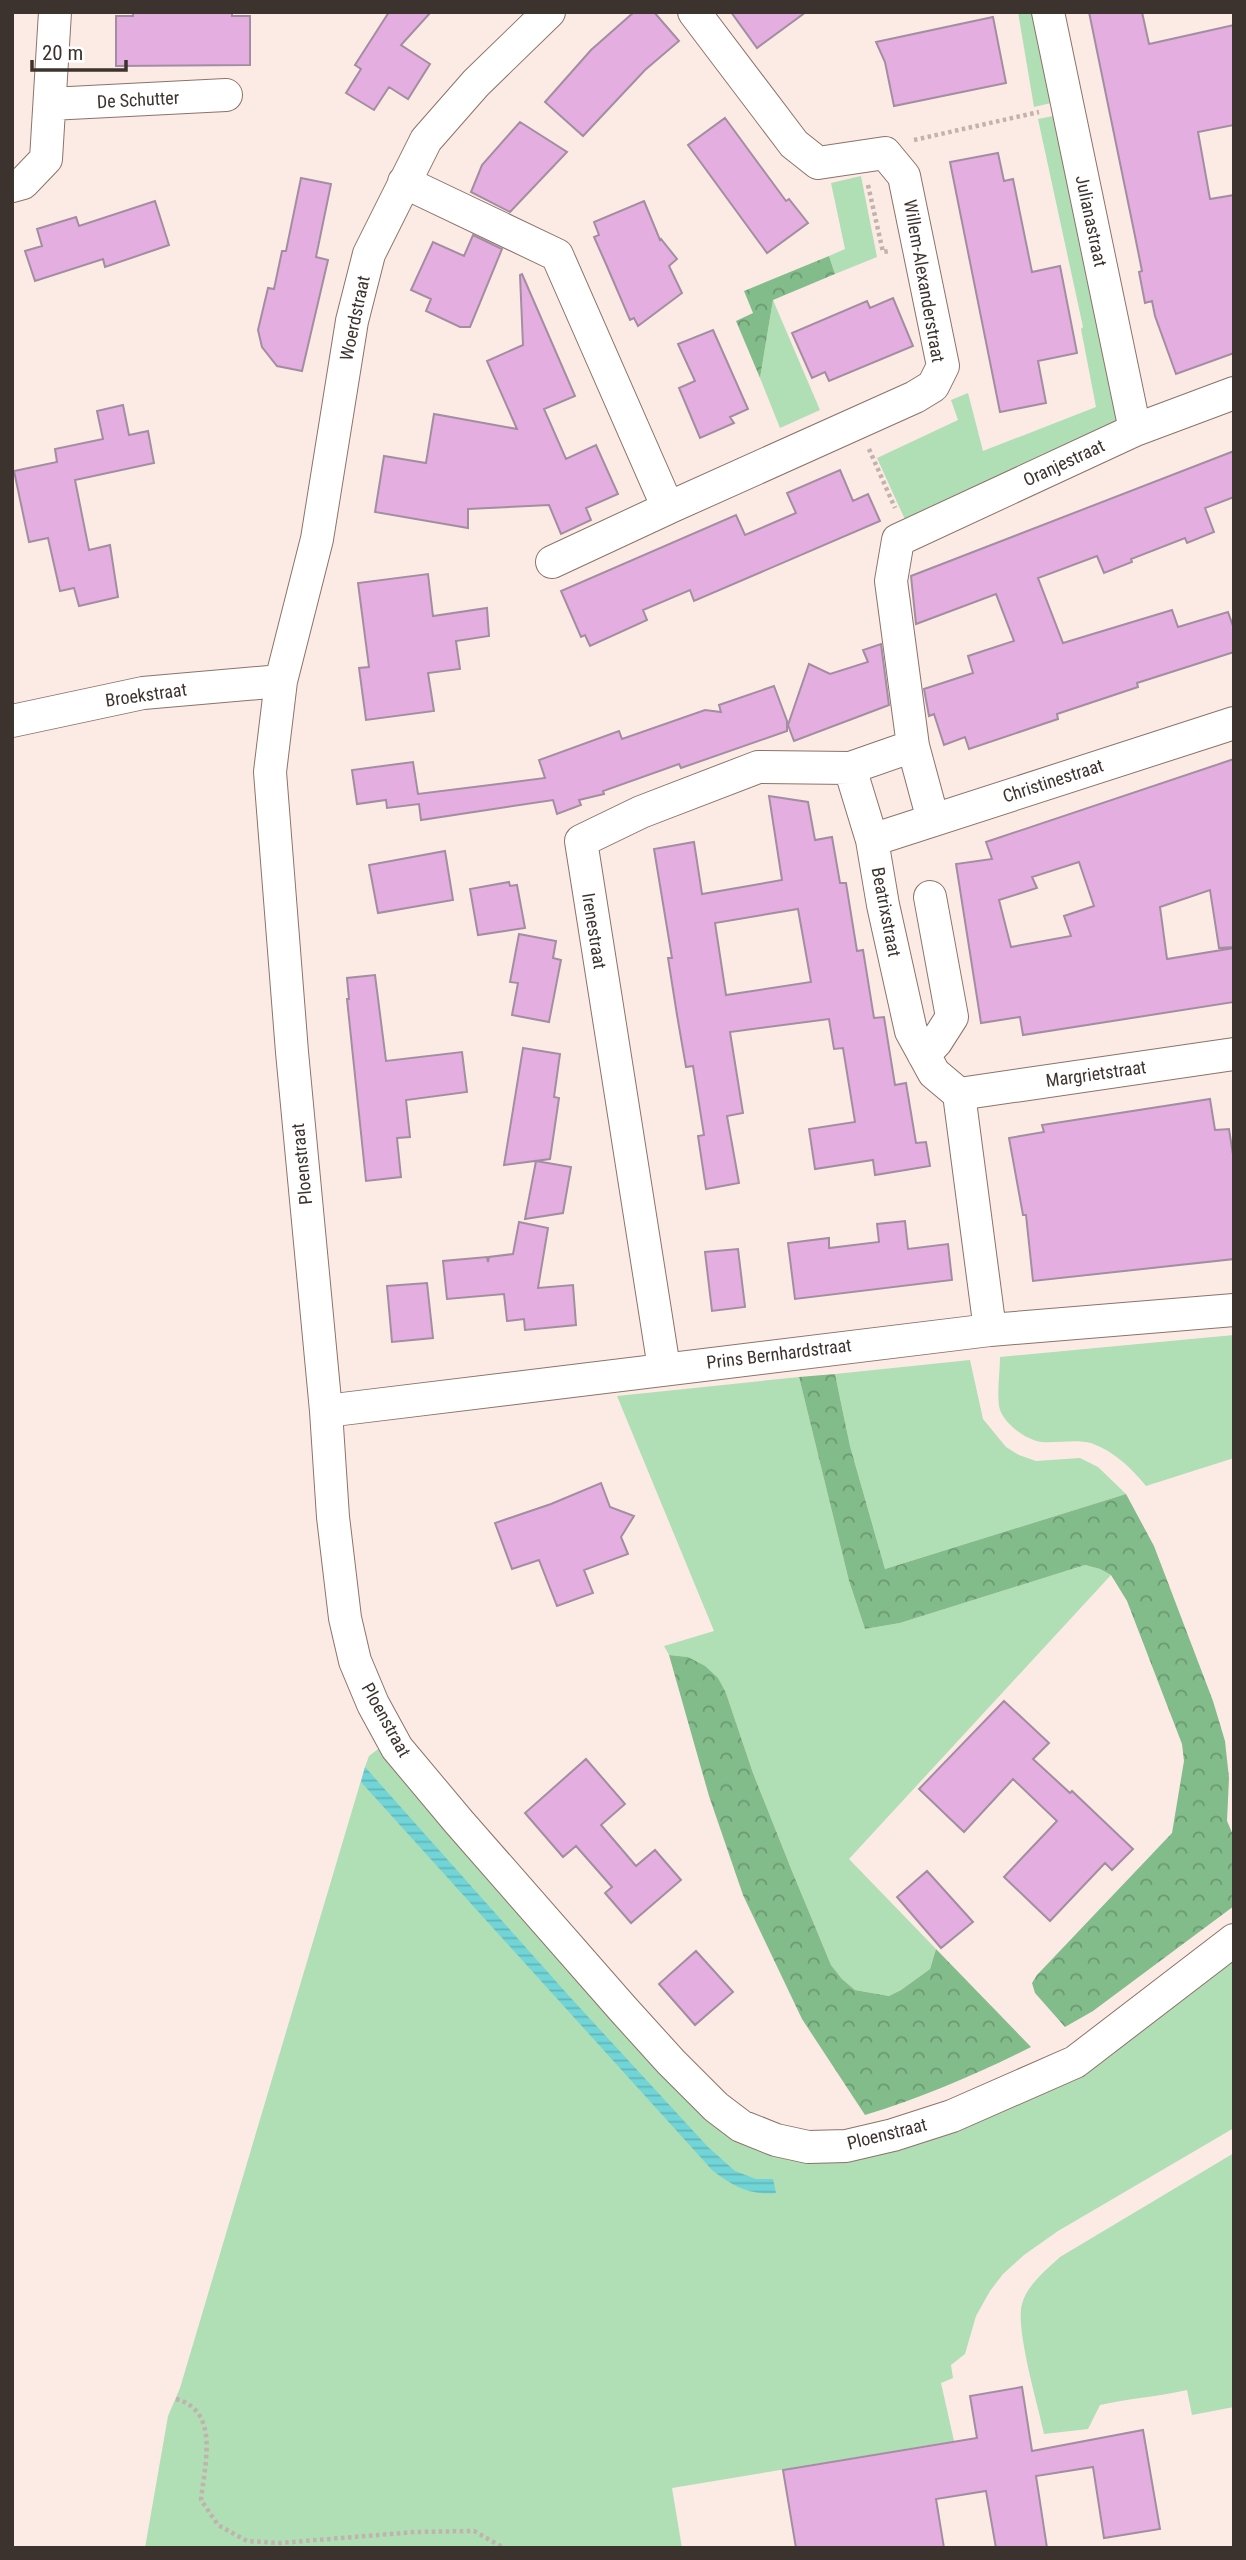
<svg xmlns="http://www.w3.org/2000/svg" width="1246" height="2560" font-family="'Roboto Condensed',sans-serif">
  <defs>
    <pattern id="forest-crowns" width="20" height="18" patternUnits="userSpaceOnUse" patternTransform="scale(1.75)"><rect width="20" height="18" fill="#82bc8a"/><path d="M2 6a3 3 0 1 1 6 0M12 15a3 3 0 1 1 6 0" fill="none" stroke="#6c9971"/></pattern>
    <pattern id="water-rules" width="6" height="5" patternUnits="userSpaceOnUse" patternTransform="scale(1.75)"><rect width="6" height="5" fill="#71d4d6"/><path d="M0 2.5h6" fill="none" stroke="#63b6b8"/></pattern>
  </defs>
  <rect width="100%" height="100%" fill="#fcebe5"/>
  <path fill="#b0deb5" d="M1018,12H1033L1051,103L1034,107Z
    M1053,116L1119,430L957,494L959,503L907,524L877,458L958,420L951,400L968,393L983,451L1096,407L1081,329L1083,327L1038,119Z
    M861,176L877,257L835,274L829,256L845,249L831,183Z
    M773,300L820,410L780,428L760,378Z
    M1234,1335V1458L1146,1486C1131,1468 1114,1451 1091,1443C1076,1439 1058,1443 1042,1442C1026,1440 1002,1423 999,1406C997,1390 1000,1372 1000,1357Z
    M970,1360L983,1419L1006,1447L1019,1455L1036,1461L1080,1458L1098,1467L1126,1494L885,1569L850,1446L835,1374Z
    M799,1377L849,1581L865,1629L900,1623L1085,1565L1100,1569L1111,1575L849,1859L936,1949L930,1969L901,1990L889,1996L855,1990L842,1979L831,1965L792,1871L753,1773L726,1693L688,1657L669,1655L664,1646L714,1631L617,1396Z
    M382,1746L768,2149L959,2125L1234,1947V2128L1058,2231L1024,2255L1003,2274L990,2291L976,2316L965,2354L951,2365L953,2378L941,2383L954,2441L672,2488L682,2548H145L168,2416L180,2388L365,1767L369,1756Z
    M1234,2153V2407L1192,2415L1187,2390C1158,2397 1130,2398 1100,2405L1088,2429L1044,2434C1038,2405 1015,2329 1022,2304C1027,2285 1046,2270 1060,2257Z"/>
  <path fill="url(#forest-crowns)" d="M829,256L835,274L773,300L760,378L736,321L753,313L744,291Z
    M835,1374L850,1446L885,1569L1126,1494L1154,1546L1213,1701L1225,1741L1229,1778L1227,1821L1234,1837V1906L1093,2011L1065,2027L1035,1993L1032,1983L1037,1975L1172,1833L1184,1761L1182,1744L1127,1601L1111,1575L1100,1569L1085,1565L900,1623L865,1629L849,1581L799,1377Z
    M669,1655L688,1657L705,1666L718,1678L726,1693L753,1773L792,1871L831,1965L842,1979L855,1990L889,1996L901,1990L930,1969L936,1949L1031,2047C977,2074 923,2097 865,2115L802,2019L743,1895L709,1796Z"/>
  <path fill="url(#water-rules)" d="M365,1767L569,1996L708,2147L735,2171L756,2179H773L776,2193C748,2195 735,2187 713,2171L361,1782Z"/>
  <path fill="#e5aee1" stroke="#a28ea0" stroke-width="2" fill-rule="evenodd" d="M133,12H232V16H250V65L116,66V16H133Z
    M389,12H431L401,45L430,64L408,99L389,87L374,110L346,93L361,69L355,65Z
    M634,12H654L679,41L645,70L583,136L545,102L591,50Z
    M731,12H806L757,48Z
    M1089,12H1142L1149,44L1234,25V125L1198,132L1210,199L1234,195V353L1176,374L1155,316L1152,301L1145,303L1139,272L1142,271L1135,236Z
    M993,17L1006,83L894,106L885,62L876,42Z
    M725,118L786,201L789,199L808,223L767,253L688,145Z
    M520,122L567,152L510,212L471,192L482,165Z
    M998,153L1004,181L1013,179L1032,272L1060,266L1077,353L1038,361L1046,403L1000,412L950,162Z
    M301,178L331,184L316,257L328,260L302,371L277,366L262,347L258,330L268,288L274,289L282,251H286Z
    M155,201L169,245L105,267L103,259L35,281L25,251L42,246L37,229L76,217L79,226Z
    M644,201L660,240L661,239L677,259L669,266L682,293L638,326L634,318L630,320L606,264L594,237L599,235L594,222Z
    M473,235L502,249L470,327H460L426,311L431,299L411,290L433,242L464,256Z
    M522,274L575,396L544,409L566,459L596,445L618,494L586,508L591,520L561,534L549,505L468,509V528L375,512L384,456L426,463L434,414L517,429L487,361L523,345L520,275Z
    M893,298L913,346L829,381L825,372L812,378L792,333L867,301L870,308Z
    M713,330L748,409L730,417L734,423L700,438L679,388L695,381L678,344Z
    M123,405L129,435L148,431L154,463L75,480L89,550L110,545L118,597L79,606L74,588L60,591L48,538L29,542L14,471L57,462L55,449L103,439L97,411Z
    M1234,451V497L1205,508L1214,532L1187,543L1185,538L1131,559L1132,562L1104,573L1097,556L1038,578L1063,643L1172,610L1178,627L1228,612L1234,629V652L1137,683L1138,687L1057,714L1058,719L969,749L965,737L944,745L934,714L929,716L924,689L973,673L968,656L1014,641L996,594L916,624L911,576Z
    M840,470L853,501L868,494L880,521L694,601L690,590L643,610L647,620L590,646L585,635L581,637L561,591L736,515L745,535L796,513L787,493Z
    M428,574L433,616L487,608L489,636L456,641L460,669L428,673L434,711L366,720L359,668L369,667L358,583Z
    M881,644L889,705L794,741L788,725L809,664L830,674L868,662L863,650Z
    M774,686L787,721V731L681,768L679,764L603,791L604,794L579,800L581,805L557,814L553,800L421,820L419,804L387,808L386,800L357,804L352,770L413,762L418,794L545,778L539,760L619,731L622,739L705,710L721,712L719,705Z
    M1234,759V947L1219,948L1210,890L1160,907L1167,959L1234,948V1002L1023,1035L1020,1017L981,1023L956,864L992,859L986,842ZM1079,862L1094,906L1064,916L1071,936L1011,947L999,900L1037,888L1032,877Z
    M769,796L808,802L815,840L832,837L840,883H846L857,951L863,950L874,1018L884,1017L895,1085L906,1083L916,1143L926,1142L930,1166L875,1175L873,1160L815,1169L809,1129L855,1122L843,1048L834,1049L829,1019L730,1032L743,1113L727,1116L739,1183L706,1189L698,1136L704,1135L693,1066L686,1067L677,1015L668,958H672L654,849L694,842L702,894L782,880ZM798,909L811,982L726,995L715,923Z
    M445,851L453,900L378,913L369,865Z
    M509,882L510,886L517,885L525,928L478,935L470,889Z
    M519,934L556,941L553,958L561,960L549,1022L512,1015L518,983L510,982Z
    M375,975L386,1061L462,1052L467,1092L406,1100L410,1137L397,1138L401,1177L366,1181L347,999H349L347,978Z
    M523,1048L560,1054L554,1097L559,1098L550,1159L504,1165Z
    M1210,1099L1215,1130L1229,1129L1234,1161V1259L1033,1281L1026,1215H1023L1009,1138L1044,1132L1042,1125Z
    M536,1161L571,1167L563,1213L525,1219Z
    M905,1221L908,1249L948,1244L952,1280L795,1299L788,1243L829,1238V1248L879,1242L877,1224Z
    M519,1222L548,1228L538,1288L573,1285L576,1325L525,1330L524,1319L507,1321L504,1294L447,1299L443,1261L487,1257L488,1262L489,1257L513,1254Z
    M738,1249L745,1307L712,1311L705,1252Z
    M427,1283L433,1338L392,1342L387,1286Z
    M601,1483L610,1507L634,1516L621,1537L628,1554L584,1570L593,1593L557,1606L539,1560L512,1569L495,1523L551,1504Z
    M1004,1701L1049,1743L1033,1759L1070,1793L1072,1791L1133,1849L1112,1870L1105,1863L1050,1921L1004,1877L1057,1821L1013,1779L964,1832L919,1789Z
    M586,1759L625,1804L601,1825L636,1866L655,1850L681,1880L631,1923L605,1893L612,1887L576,1846L563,1857L525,1813Z
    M927,1871L973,1922L941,1948L897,1897Z
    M696,1951L733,1992L695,2025L659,1984Z
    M1022,2387L1032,2451L1143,2430L1160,2529L1104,2538L1093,2467L1036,2476L1047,2548H996L986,2491L936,2499L944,2548H796L783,2470L977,2438L970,2396Z"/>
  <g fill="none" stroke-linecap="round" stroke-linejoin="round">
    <g stroke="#8b7369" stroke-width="34">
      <path id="minor" d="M549,12L476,83L426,140L369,254L352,321L317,539L281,681L270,772L292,1052L326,1411L333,1517L345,1618L355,1661L373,1704L397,1748L459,1822L623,2009L671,2062L716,2107L741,2126L776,2140L808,2147L846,2146L893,2135L952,2116L1075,2062L1234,1940
        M1048,12L1135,430
        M50,104L226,95
        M404,182L557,255L668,508L915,397L933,386L943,366L904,176L885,153L818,163L794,144L694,12
        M12,186L23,183L46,159L55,12
        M552,562L668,508
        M12,721L143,693L281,681
        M850,768L872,840L883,905L911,1031L934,1073L959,1094L990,1330
        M933,820L913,746L891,581L898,540L1135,430L1234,393
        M872,840L1234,723
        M924,1055L936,1042L952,1017L930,897
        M959,1094L1234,1054
        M664,1368L581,841L641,812L758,767L850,768L913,746
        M326,1411L990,1330L1234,1310"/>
    </g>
    <path stroke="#c1b2ad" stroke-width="4.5" stroke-dasharray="3.5 3.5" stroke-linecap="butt" d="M914,140L1039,112
      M868,185L883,252L889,251
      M869,449L895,508
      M176,2399C221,2411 204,2467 201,2500L218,2525L247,2541L280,2543L415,2532L474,2531L504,2548"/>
    <use href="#minor" stroke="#fff" stroke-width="32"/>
  </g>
  <g text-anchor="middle" stroke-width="5" stroke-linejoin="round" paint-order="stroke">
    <g font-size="18" fill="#3d332e" stroke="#fff">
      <text transform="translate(138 100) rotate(-3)" y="6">De Schutter</text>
      <text transform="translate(1091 221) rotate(78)" y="6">Julianastraat</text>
      <text transform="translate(924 281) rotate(80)" y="6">Willem-Alexanderstraat</text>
      <text transform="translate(355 318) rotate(-78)" y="6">Woerdstraat</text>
      <text transform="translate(1064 463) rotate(-25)" y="6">Oranjestraat</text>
      <text transform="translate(146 695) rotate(-8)" y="6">Broekstraat</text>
      <text transform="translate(1053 781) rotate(-18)" y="6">Christinestraat</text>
      <text transform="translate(886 912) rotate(79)" y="6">Beatrixstraat</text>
      <text transform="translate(594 931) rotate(81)" y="6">Irenestraat</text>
      <text transform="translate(1096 1074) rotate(-8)" y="6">Margrietstraat</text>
      <text transform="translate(302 1164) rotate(-96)" y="6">Ploenstraat</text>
      <text transform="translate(779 1354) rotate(-7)" y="6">Prins Bernhardstraat</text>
      <text transform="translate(386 1720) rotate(61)" y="6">Ploenstraat</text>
      <text transform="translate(887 2134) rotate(-14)" y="6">Ploenstraat</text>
    </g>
  </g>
  <rect width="1246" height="2560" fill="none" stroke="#3d332e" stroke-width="28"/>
  <path d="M32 60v10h94v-10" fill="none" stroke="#3d332e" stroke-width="3.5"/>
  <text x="42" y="60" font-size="21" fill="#3d332e" stroke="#ffffff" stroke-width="5" paint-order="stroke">20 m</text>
</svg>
